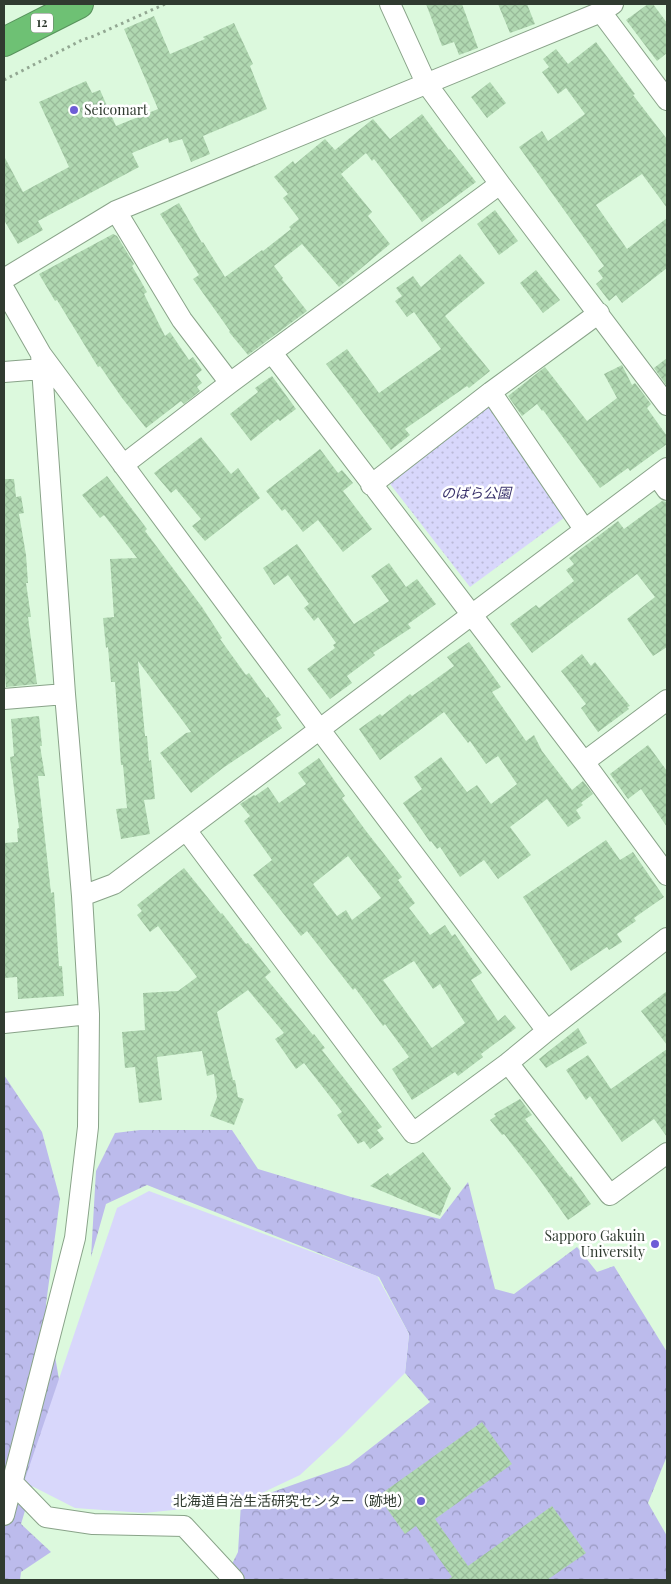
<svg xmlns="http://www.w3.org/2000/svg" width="671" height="1584" font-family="'Playfair Display','Noto Sans JP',serif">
  <defs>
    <pattern id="forest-crowns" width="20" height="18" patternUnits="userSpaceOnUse" patternTransform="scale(1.25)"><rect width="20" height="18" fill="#bcbbec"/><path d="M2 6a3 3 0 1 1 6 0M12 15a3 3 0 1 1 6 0" fill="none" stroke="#9999c0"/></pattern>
    <pattern id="park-dots" width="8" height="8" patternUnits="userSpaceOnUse" patternTransform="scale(1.25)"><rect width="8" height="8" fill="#d8d7fb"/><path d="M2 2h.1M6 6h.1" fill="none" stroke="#bab9d7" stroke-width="1.8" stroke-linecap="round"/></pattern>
    <pattern id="building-cross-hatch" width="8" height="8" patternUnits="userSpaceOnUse" patternTransform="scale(1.25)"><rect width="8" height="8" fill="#b0d8b1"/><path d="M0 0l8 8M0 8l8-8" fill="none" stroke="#98ba99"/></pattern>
  </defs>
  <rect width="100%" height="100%" fill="#dcf9dd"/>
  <path fill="url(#forest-crowns)" d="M4,1075L42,1132L60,1199L46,1304L61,1391L21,1524L51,1552L21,1572L20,1580H4Z
    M140,1130H232L258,1169L351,1197L440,1219L468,1182L495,1289L514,1294L577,1247L597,1272L614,1266L667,1352V1456L648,1503L667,1536V1580H224L238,1552L241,1503L349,1465L430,1402L405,1373L409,1334L379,1277L147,1185L106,1204L91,1257L96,1171L115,1133Z"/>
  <path fill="url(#park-dots)" d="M489,403L568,515L470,587L387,480Z"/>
  <path fill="#d8d7fb" d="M149,1191L377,1276L409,1334L405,1373L341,1437L300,1475L241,1503L144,1513L75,1508L24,1482L117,1208Z"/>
  <path fill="url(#building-cross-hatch)" fill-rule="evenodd" d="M426,4H462L478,48L459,55L454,42L442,46Z
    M498,4H527L535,24L510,33Z
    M648,4H653L667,23V53L657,61L626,20Z
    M154,16L170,54L205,39L203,37L234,23L253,64L250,66L267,109L203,136L210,154L191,162L182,139L169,143L168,138L132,153L139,167L38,221L43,230L18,244L4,220V156L23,192L69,167L39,102L86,81L92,93L100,90L116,126L158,109L124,29Z
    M596,42L635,94L633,95L667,139V208L642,174L596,205L627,249L667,218V268L622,303L616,295L609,301L596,284L603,278L598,271L604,266L519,147L542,131L548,141L585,114L566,88L558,94L542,72L549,67L543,59L556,49L568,64Z
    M490,82L506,103L487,118L471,97Z
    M422,114L449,150L450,149L476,182L422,222L374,159L372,161L366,153L341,174L372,212L368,216L390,244L339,287L302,244L274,266L283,278L282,279L307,311L248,355L229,332L230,331L193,279L199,275L160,214L179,203L202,243L203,242L225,277L262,250L263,251L291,229L289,227L299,219L283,198L288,194L274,177L293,161L295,164L325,139L335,150L373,119L390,139Z
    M495,210L518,241L499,255L477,224Z
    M113,234L117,236L134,264L132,266L147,292L144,294L165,336L170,332L189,360L193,357L202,370L196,375L202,383L197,387L200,391L184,404L181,401L146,428L122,398L100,366L98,367L57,300L55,301L39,274Z
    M460,254L485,283L445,316L490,371L469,388L467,386L405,429L410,435L391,450L326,364L347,349L379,393L441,349L414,312L407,317L395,301L402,296L396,288L413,276L421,287Z
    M536,270L560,300L543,313L520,283Z
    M667,358V386L654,368Z
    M622,365L632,385L635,383L651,404L647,408L667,436V444L630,471L628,468L600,488L543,410L542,411L537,404L522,416L508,396L545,367L587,421L617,398L604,374Z
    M272,376L296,409L280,421L278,419L251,441L230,414L258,392L255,388Z
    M201,437L231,474L238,468L260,498L205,541L192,526L201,519L176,489L171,493L154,473Z
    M320,449L338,473L342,470L353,483L343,491L372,529L343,552L318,520L303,532L285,509L282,511L266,491Z
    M107,476L147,529L145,531L202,607L222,638L220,639L246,675L249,673L267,698L268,697L281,715L276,718L282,728L223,768L191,793L160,753L186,733L191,732L138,661L145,736H147L149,761L151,760L155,799L144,800L150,834L121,839L116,809L127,808L123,765H121L115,682H111L108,647L106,648L103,618L114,617L110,559L137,558L104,515L100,518L82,495Z
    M4,479H14L16,497L21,496L24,513L19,514L26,555L28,583H26L31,617H28L37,684L6,687L4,662Z
    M662,501L667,502V647L653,656L627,619L655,597L637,574L532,653L510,624L536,605L539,608L574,581L566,570L574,564L569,558L618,521L624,529Z
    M297,544L354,624L389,601L371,576L389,563L406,587L417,579L436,604L408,624L411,628L373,653L375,655L347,676L352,683L330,699L307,669L335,648L333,645L336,643L318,617L314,621L304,608L309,604L288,575L274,585L263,568Z
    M469,642L501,687L492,692L526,741L534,735L542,751L572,790L583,781L593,794L581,803L583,805L576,810L581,818L568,827L547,799L510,827L531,855L498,879L484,860L460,877L440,847L437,849L431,841L430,842L403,803L422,789L414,777L441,757L467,792L477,785L491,804L517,784L498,756L486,764L470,741L468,743L444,712L380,760L359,729L380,714L382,716L410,694L412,696L454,666L447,657Z
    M582,654L591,666L595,662L630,706L627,707L629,709L598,732L581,708L586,704L561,671Z
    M39,716L42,746H40L45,776H38L51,893L54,892L59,966H62L64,996L18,999L17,977L4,978V843L18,842L17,829L19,828L10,757L14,756L11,719Z
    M648,745L667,771V827L641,789L628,799L610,774Z
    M319,758L345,796L342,798L366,831L402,877L398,880L415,903L409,908L430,935L445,925L452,936L455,934L482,973L471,980L498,1021L505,1015L516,1028L481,1054L483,1057L458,1076L455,1072L412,1100L392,1069L409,1057L385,1024L383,1026L355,988L353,990L307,931L301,936L253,875L272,860L244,821L250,816L240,804L254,795L255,796L268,787L279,803L306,784L298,773ZM348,856L381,898L352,920L346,910L337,916L313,884ZM414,961L433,989L440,984L465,1023L432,1048L383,980Z
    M606,840L620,860L633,852L664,897L634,918L636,921L617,934L622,942L609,950L607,947L571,971L523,897Z
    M184,868L221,914L222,913L246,944L248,943L271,972L265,977L313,1035L314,1034L325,1048L322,1050L382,1127L377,1130L384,1139L370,1149L364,1141L358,1144L337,1115L342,1112L304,1063L296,1069L275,1039L284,1033L248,990L217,1012L233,1080H235L238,1097L244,1099L234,1125L210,1116L217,1097L214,1074L207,1076L202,1051L157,1057L162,1100L139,1103L135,1067L125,1068L122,1032L145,1030L143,993L178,991L197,977L158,926L150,932L137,915L142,911L137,905Z
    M667,991V1045L641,1011Z
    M578,1028L587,1043L546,1068L539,1059Z
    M667,1049V1137L654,1119L622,1142L590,1096L586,1100L566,1070L588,1055L611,1089Z
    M520,1099L532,1115L525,1119L570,1177L571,1176L591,1204L568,1220L539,1179L504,1134L502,1135L490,1120L496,1116L494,1114Z
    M423,1152L451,1188L440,1216L370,1186L388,1173L390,1176Z
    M482,1422L512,1464L435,1519L468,1566L552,1506L586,1553L547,1580H447L452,1577L416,1526L405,1534L378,1496Z"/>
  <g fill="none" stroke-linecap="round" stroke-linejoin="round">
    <g stroke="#89a389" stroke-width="22">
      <path id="street" d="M390,4L426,83L500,184L667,405
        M601,12L667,100
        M116,211L182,320L230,383
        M4,279L116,211L601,12L613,4
        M4,289L41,354L320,730L547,1031L667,938
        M272,353L584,762L667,875
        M4,372L42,369
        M491,392L584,529
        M123,465L230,383L500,184
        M657,476L667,490
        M371,485L491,392L599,313
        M4,699L65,694
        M584,762L667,700
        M186,830L413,1133L508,1063L547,1031
        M82,896L114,884L667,468
        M4,1023L89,1014
        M508,1063L610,1195L667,1153
        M12,1482L46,1517L93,1524L184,1526L234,1580
        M4,1515L75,1238L88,1127L89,1014L82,896L65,694L41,354"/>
    </g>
    <g stroke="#58925c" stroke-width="30">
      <path id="highway" d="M4,42L79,4"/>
    </g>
    <path stroke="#92a792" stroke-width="3" stroke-dasharray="2.5 4" stroke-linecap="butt" d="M4,80L82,40L94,36L165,4"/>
    <use href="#street" stroke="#fff" stroke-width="20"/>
    <use href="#highway" stroke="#6ec174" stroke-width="28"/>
  </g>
  <g fill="#6e5cd6" stroke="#fff" stroke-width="2">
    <circle cx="74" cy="110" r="5"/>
    <circle cx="655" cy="1244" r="5"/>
    <circle cx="421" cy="1501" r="5"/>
  </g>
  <g text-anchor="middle" stroke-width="5" stroke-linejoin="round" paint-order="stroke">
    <rect fill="#fff" stroke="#6e766e" stroke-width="1" x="31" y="13.5" width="22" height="19" rx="4"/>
    <g font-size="12" font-weight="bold" fill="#303b30">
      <text x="42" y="27">12</text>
    </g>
    <g font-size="14" fill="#303b30" stroke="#fff" text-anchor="end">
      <text x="84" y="115" text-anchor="start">Seicomart</text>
      <text x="645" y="1241">Sapporo Gakuin<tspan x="645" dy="16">University</tspan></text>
      <text x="411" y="1506">北海道自治生活研究センター（跡地）</text>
    </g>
    <g font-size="14" font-style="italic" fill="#39326c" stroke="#fff">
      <text x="476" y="498">のばら公園</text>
    </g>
  </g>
  <rect width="671" height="1584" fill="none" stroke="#303b30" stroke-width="10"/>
</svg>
